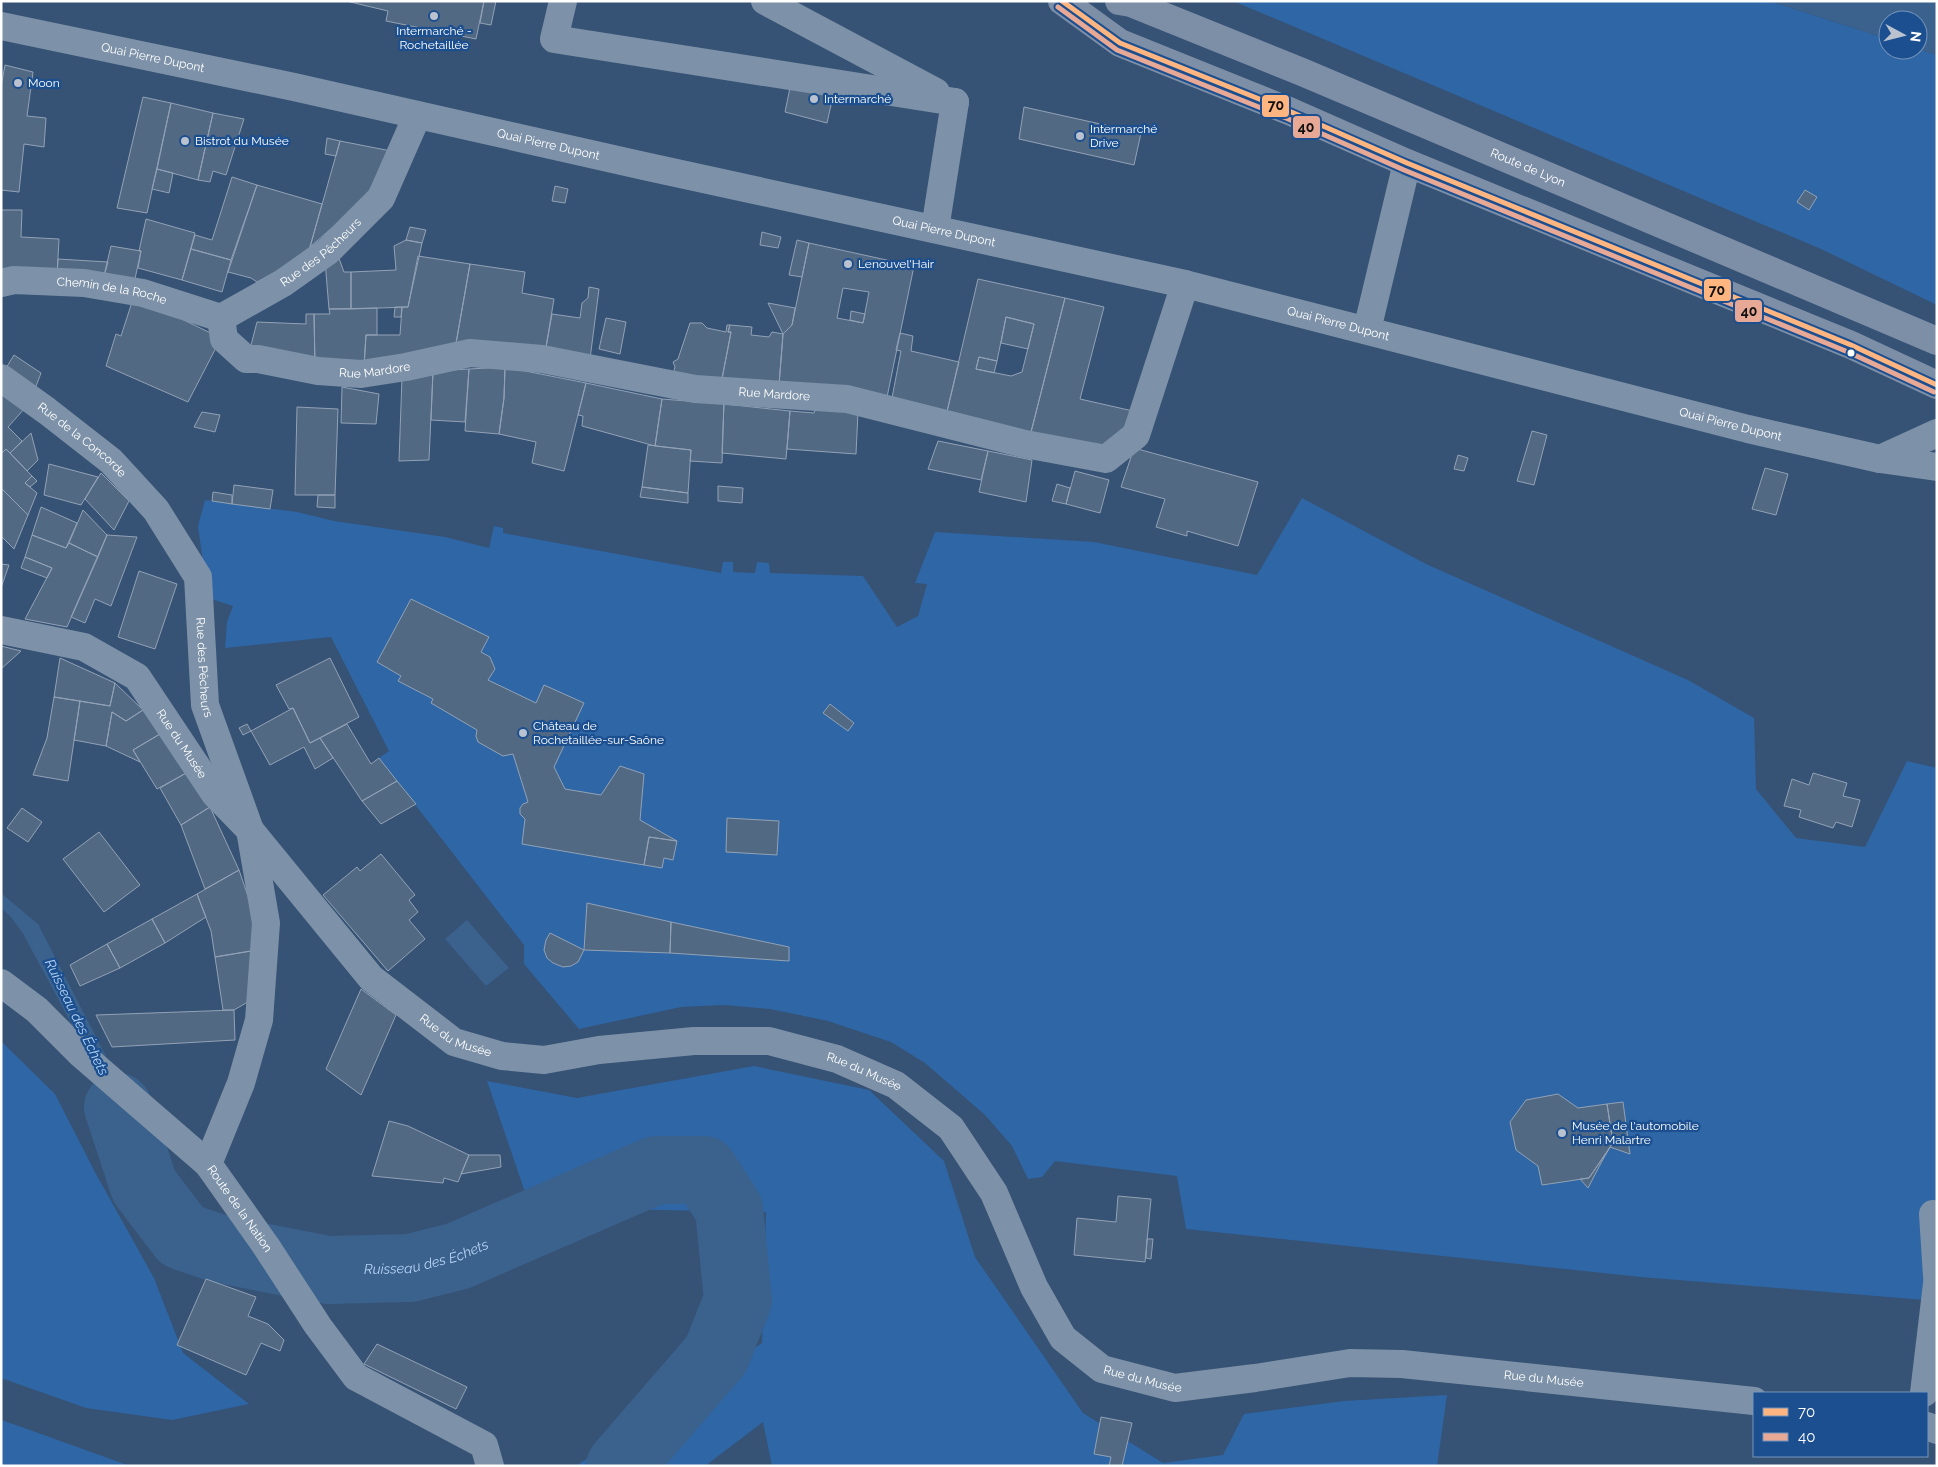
<svg xmlns="http://www.w3.org/2000/svg" width="1938" height="1467" font-family="Raleway,sans-serif">
  <rect width="100%" height="100%" fill="#365274"/>
  <path fill="#2f66a5" d="M1233,1H1769L1888,39V50L1918,49L1937,55V305L1821,249Z
    M1302,498L1426,564L1688,680L1754,718L1756,789L1796,838L1865,847L1907,761L1937,768V1301L1641,1277L1186,1229L1177,1176L1055,1161L1042,1177L1028,1179L1012,1146L985,1115L925,1063L891,1042L828,1021L770,1009L724,1005L681,1007L579,1029L524,964V945L379,758L389,751L331,637L225,648L227,622L233,606L208,598L198,526L205,500L297,512L334,521L445,537L489,548L494,526L503,528V533L721,573L723,562H733V572L755,573L757,562L769,563L770,573L863,576L897,627L918,616L927,584L915,583L935,532L1094,542L1257,575Z
    M1,1041L55,1094L96,1174L154,1278L183,1353L249,1404L172,1420L86,1408L1,1378Z
    M754,1066L869,1090L944,1161L975,1257L1083,1413L1163,1463L1223,1455L1244,1414L1344,1401L1447,1395L1437,1466H772L763,1422L705,1466H576L762,1343L766,1212L610,1209L527,1198L487,1081L577,1098Z
    M1,1420L16,1425L130,1466H1Z"/>
  <path fill="#3b618d" d="M1769,1H1937V55L1918,49V20H1888V39Z
    M1,893L38,924L110,1064L143,1168L159,1196L140,1194L130,1179L120,1151L112,1125L104,1084L22,932L10,916L1,908Z
    M467,920L509,968L486,986L445,939Z
    M701,1158C709,1159 720,1160 727,1164C745,1175 753,1226 756,1246L722,1243C715,1222 705,1195 681,1187C656,1179 611,1194 588,1205C578,1210 553,1226 544,1228C535,1230 516,1226 506,1225C552,1202 597,1177 647,1163C664,1158 683,1158 701,1158Z
    M157,1223L199,1226L229,1240L250,1273L193,1255Z
    M448,1247L493,1251L457,1265L435,1271L309,1280L291,1251C347,1262 392,1262 448,1247Z
    M728,1273L757,1275L753,1326L733,1358L637,1466H595L631,1429L690,1362L722,1311Z"/>
  <g fill="none" stroke-linecap="round" stroke-linejoin="round">
    <path stroke="#3b618d" stroke-width="68" id="s1" d="M118,1107L144,1186L182,1236L220,1249L328,1270L410,1268L458,1256L656,1170H704L729,1209L738,1300L716,1355L620,1466"/>
  </g>
  <path fill="#526984" stroke="#92a2b6" fill-rule="evenodd" d="M346,1H484L476,39L386,21L388,11Z
    M484,1H496L491,25L480,23Z
    M5,65L33,72L27,116L46,118L44,147L24,144L19,192L1,190V87Z
    M792,78L835,87L827,123L785,112Z
    M143,97L171,103L147,213L117,208Z
    M171,103L213,113L198,180L157,169Z
    M1024,107L1141,133L1134,165L1019,139Z
    M213,113L244,119L226,175L213,171L210,182L198,180Z
    M327,138L340,141L336,156L325,154Z
    M340,141L391,151L364,200L310,247Z
    M157,169L173,173L169,193L152,189Z
    M232,177L257,185L231,260L191,249L195,235L212,240Z
    M257,185L322,204L310,247L317,249L257,282L251,278L228,272Z
    M555,186L568,189L565,203L552,201Z
    M1805,190L1817,197L1809,210L1797,202Z
    M1,210H22L21,237L59,239L57,276L1,274Z
    M146,219L195,233L182,280L138,268L141,251H139Z
    M410,227L426,230L422,243L406,240Z
    M762,232L781,237L778,248L760,245Z
    M406,240L422,243L408,307L351,309V272L396,270L394,246Z
    M797,240L809,243L802,277L789,275Z
    M809,243L914,266L886,402L779,385L783,334L792,325ZM843,288L869,292L863,323L837,318Z
    M111,246L141,251L133,288L103,280Z
    M191,249L231,260L222,292L182,280Z
    M337,253L344,272H351V309H329L325,261Z
    M418,256L470,264L455,349L364,366L366,335H400L402,307H408Z
    M58,259L108,262L103,280L57,276Z
    M470,264L525,272L522,293L554,299L545,353L455,349Z
    M978,279L1065,298L1029,440L945,420ZM1006,317L1034,324L1022,372L1011,376L976,369L979,357L997,361Z
    M589,287L599,289L590,359L545,353L552,314L580,318L582,303L588,298Z
    M1065,298L1104,307L1080,399L1133,411L1130,420L1115,438L1095,452L1029,440Z
    M132,302L167,312L221,338L188,402L106,366L116,334L121,336Z
    M768,303L795,308L792,325L783,334Z
    M395,307H402L401,317H394Z
    M377,308V335H366L364,366H315L314,314H330L329,309Z
    M851,311L865,314L863,323L850,320Z
    M306,314H314L315,366L250,349L257,322L306,324Z
    M1006,317L1034,324L1028,349L1001,343Z
    M606,318L626,322L620,354L599,349Z
    M690,323H702L707,328L726,332L727,325H730L728,332H731L721,384L672,378L675,367L673,362L678,359Z
    M730,325L752,327L751,335L769,337L772,332L783,334L779,385L721,384L731,332H728Z
    M900,333L913,336L911,351L959,362L945,420L891,403L901,351L896,350Z
    M14,355L41,373L35,389L6,368Z
    M979,357L997,361L994,373L976,369Z
    M505,367L504,398L499,434L465,431L469,369Z
    M505,367L586,383L564,471L532,463L536,442L499,434L504,398Z
    M469,369L465,422L431,420L433,371Z
    M433,371L429,460L399,461L402,377Z
    M586,383L662,399L655,446L582,426L583,416L578,415Z
    M342,387L379,394L376,424L341,423Z
    M1,390L25,408L8,427L22,441L10,453L6,449L1,454Z
    M662,399L687,401L724,399L722,463L690,461L691,450L655,446Z
    M724,404L790,411L786,459L722,453Z
    M297,407L338,409L335,495H295Z
    M816,407L858,412L856,454L787,449L790,411L814,413Z
    M202,412L220,415L215,432L194,427Z
    M1532,431L1547,435L1534,485L1517,481Z
    M31,433L38,460L27,471L10,453Z
    M938,441L988,451L981,480L928,469Z
    M648,445L691,450L688,493L642,487Z
    M1134,448L1258,482L1238,546L1187,531V536L1156,527L1165,499L1121,487Z
    M6,449L32,476L25,483L37,493L28,515L1,488V454Z
    M988,451L1032,460L1026,502L979,492Z
    M1458,455L1468,458L1464,471L1454,469Z
    M49,464L98,477L81,505L44,495Z
    M1765,468L1788,474L1776,515L1752,509Z
    M1075,471L1109,480L1100,513L1066,504Z
    M101,473L129,501L114,530L85,499Z
    M32,476L37,481L30,487L25,483Z
    M1057,484L1070,488L1066,504L1052,501Z
    M234,485L273,490L270,509L232,504Z
    M718,486L743,488L742,503L718,501Z
    M642,487L688,493V503L640,497Z
    M1,488L28,515L14,549L1,536Z
    M213,492L232,495V504L212,501Z
    M318,495H335V508L317,507Z
    M41,507L77,523L66,548L32,535Z
    M83,510L107,535L98,557L69,543Z
    M32,535L66,548L69,543L98,557L67,627L25,619L52,568L25,557Z
    M107,535L137,537L111,606L95,599L85,623L71,617Z
    M25,557L52,568L47,578L21,568Z
    M1,564L9,565L1,588Z
    M139,571L177,584L155,649L118,637Z
    M411,599L489,637L481,652L490,657L495,669L488,680L536,703L544,685L584,703L554,767L565,789L601,795L620,766L644,774L640,820L677,841L649,837L644,865L522,844L525,819L520,814V808L523,804L528,802L513,754L503,756L478,742L476,736L477,730L431,703L433,699L398,681L401,676L377,662Z
    M1,646L21,651L1,669Z
    M60,658L115,683L110,706L54,697Z
    M330,658L359,717L310,743L293,708L289,709L276,685Z
    M115,683L143,710L126,721L112,712L106,746L74,740L80,701L110,706Z
    M54,697L80,701L68,781L33,775L47,738Z
    M830,704L854,723L848,731L823,713Z
    M293,708L310,743L320,738L333,758L315,769L304,747L270,765L251,731Z
    M143,710L160,734L133,750L140,762L106,746L112,712L126,721Z
    M247,724L251,731L243,735L239,728Z
    M347,724L371,764L379,758L397,781L362,801L320,738Z
    M160,734L188,772L157,789L133,750Z
    M188,772L210,807L181,825L160,788Z
    M1813,773L1847,783L1843,796L1860,800L1852,827L1836,822L1833,828L1799,817L1801,810L1784,806L1792,779L1809,785Z
    M397,781L416,804L381,824L362,801Z
    M210,807L239,870L205,889L181,825Z
    M22,808L42,822L28,842L7,828Z
    M727,818L779,821L777,855L726,852Z
    M99,832L140,885L104,912L63,859Z
    M649,837L677,841L673,860L664,858L662,868L644,865Z
    M381,854L415,895L409,900L418,912L409,920L425,939L388,971L323,895L357,867L360,871Z
    M239,870L252,908L257,950L215,957L211,931L197,894Z
    M197,894L206,917L165,943L152,919Z
    M587,903L671,922L670,953L584,950Z
    M152,919L165,943L120,968L107,944Z
    M671,922L789,947V961L670,953Z
    M550,933L584,950L578,962L571,966L563,967L553,963L547,958L544,950L546,940Z
    M107,944L120,968L80,986L70,965Z
    M257,950L253,999L234,1010H223L215,957Z
    M361,989L396,1015L361,1095L326,1069Z
    M234,1010L235,1040L112,1047L96,1015Z
    M1558,1094L1578,1108L1607,1104L1613,1143L1589,1178L1542,1185L1538,1166L1516,1150L1510,1122L1526,1100Z
    M1623,1102L1630,1154L1610,1147L1613,1143L1607,1104Z
    M389,1121L408,1126L469,1155L458,1182L444,1178L443,1183L372,1176Z
    M1610,1147L1601,1163L1588,1188L1580,1179L1589,1178Z
    M469,1155H500L501,1167L461,1174Z
    M1118,1196L1151,1199L1145,1262L1074,1255L1077,1218L1116,1222Z
    M1147,1239H1153L1151,1259L1146,1258Z
    M206,1279L256,1297L248,1316L268,1324L284,1340L280,1351L261,1343L246,1375L177,1345Z
    M377,1344L467,1387L456,1409L364,1364Z
    M1101,1417L1132,1423L1122,1466H1109L1111,1457L1094,1454Z"/>
  <g fill="none" stroke-linecap="round" stroke-linejoin="round">
    <g stroke="#7d92a8" stroke-width="28">
      <path d="M563,1L554,39L955,102"/>
      <path d="M765,1L936,92"/>
      <path id="s2" d="M1,26L294,87L644,166L1185,284L1748,429L1880,459L1937,467"/>
      <path d="M935,229L955,102"/>
      <path id="s3" d="M1,283L14,280L84,283L143,293L221,318"/>
      <path id="s4" d="M221,318L224,339L246,359H258L318,371L361,374L406,367L470,353L542,359L695,389L847,399L1025,444L1106,459L1136,435L1185,284"/>
      <path id="s5" d="M221,318L283,283L328,251L381,198L417,116"/>
      <path d="M1367,330L1407,163"/>
      <path id="s6" d="M1,378L47,411L111,461L156,510L198,577L205,705L250,830L266,923L259,1020L241,1083L208,1164"/>
      <path d="M1880,459L1937,433"/>
      <path id="s7" d="M1,630L84,647L137,677L215,794L250,830L371,978L454,1042L502,1056L544,1060L599,1050L694,1041H769L837,1059L896,1085L951,1128L994,1193L1034,1287L1063,1338L1102,1369L1175,1388L1255,1378L1350,1363L1402,1364L1754,1401"/>
      <path id="s8" d="M1,983L37,1010L82,1055L208,1164L266,1246L318,1326L356,1377L484,1445L490,1466"/>
      <path d="M1933,1214L1937,1276"/>
      <path d="M1924,1393L1937,1284"/>
      <path d="M1927,1426L1937,1430"/>
    </g>
    <g stroke="#7d8ea7" stroke-width="28">
      <path d="M1062,1L1120,43L1289,111L1407,163L1851,345L1937,385"/>
      <path id="s9" d="M1119,1L1131,3L1302,72L1937,341"/>
    </g>
    <g stroke="#1b4f8f" stroke-width="9">
      <path id="bus-1" d="M1062,1L1120,43L1289,111L1407,163L1851,345L1937,385"/>
    </g>
    <g stroke="#1b4f8f" stroke-width="9">
      <path id="bus-2" d="M1058,7L1117,50L1286,118L1404,170L1848,352L1934,392"/>
    </g>
    <use href="#bus-1" stroke="#ffb580" stroke-width="5"/>
    <use href="#bus-2" stroke="#e8a896" stroke-width="5"/>
  </g>
  <g fill="#b9c2ce" stroke="#1b4f8f" stroke-width="2">
    <circle cx="434" cy="16" r="5"/>
    <circle cx="18" cy="83" r="5"/>
    <circle cx="814" cy="99" r="5"/>
    <circle cx="1080" cy="136" r="5"/>
    <circle cx="185" cy="141" r="5"/>
    <circle cx="848" cy="264" r="5"/>
    <circle cx="523" cy="733" r="5"/>
    <circle cx="1562" cy="1133" r="5"/>
  </g>
  <circle fill="#fff" stroke="#1b4f8f" stroke-width="2" cx="1851" cy="353" r="4.5"/>
  <g text-anchor="middle" stroke-width="4.5" stroke-linejoin="round" paint-order="stroke">
    <g font-size="12" fill="#fff" stroke="#1b4f8f" text-anchor="start">
      <text x="434" y="35" text-anchor="middle">Intermarché -<tspan x="434" dy="14">Rochetaillée</tspan></text>
      <text x="28" y="87">Moon</text>
      <text x="824" y="103">Intermarché</text>
      <text x="1090" y="133">Intermarché<tspan x="1090" dy="14">Drive</tspan></text>
      <text x="195" y="145">Bistrot du Musée</text>
      <text x="858" y="268">Lenouvel'Hair</text>
      <text x="533" y="730">Château de<tspan x="533" dy="14">Rochetaillée-sur-Saône</tspan></text>
      <text x="1572" y="1130">Musée de l'automobile<tspan x="1572" dy="14">Henri Malartre</tspan></text>
    </g>
    <g font-size="12" fill="#fff" stroke="#1b4f8f">
      <text dy="4" stroke="none"><textPath href="#s2" startOffset="155">Quai Pierre Dupont</textPath></text>
      <text dy="4" stroke="none"><textPath href="#s2" startOffset="560">Quai Pierre Dupont</textPath></text>
      <text dy="4" stroke="none"><textPath href="#s9" startOffset="442">Route de Lyon</textPath></text>
      <text dy="4" stroke="none"><textPath href="#s2" startOffset="965">Quai Pierre Dupont</textPath></text>
      <text dy="4" stroke="none"><textPath href="#s5" startOffset="120">Rue des Pêcheurs</textPath></text>
      <text dy="4" stroke="none"><textPath href="#s3" startOffset="112">Chemin de la Roche</textPath></text>
      <text dy="4" stroke="none"><textPath href="#s2" startOffset="1370">Quai Pierre Dupont</textPath></text>
      <text dy="4" stroke="none"><textPath href="#s4" startOffset="181">Rue Mardore</textPath></text>
      <text dy="4" stroke="none"><textPath href="#s4" startOffset="586">Rue Mardore</textPath></text>
      <text dy="4" stroke="none"><textPath href="#s2" startOffset="1775">Quai Pierre Dupont</textPath></text>
      <text dy="4" stroke="none"><textPath href="#s6" startOffset="102">Rue de la Concorde</textPath></text>
      <text dy="4" stroke="none"><textPath href="#s6" startOffset="374">Rue des Pêcheurs</textPath></text>
      <text dy="4" stroke="none"><textPath href="#s7" startOffset="226">Rue du Musée</textPath></text>
      <text dy="4" stroke="none"><textPath href="#s7" startOffset="631">Rue du Musée</textPath></text>
      <text dy="4" stroke="none"><textPath href="#s7" startOffset="1051">Rue du Musée</textPath></text>
      <text dy="4" stroke="none"><textPath href="#s8" startOffset="330">Route de la Nation</textPath></text>
      <text dy="4" stroke="none"><textPath href="#s7" startOffset="1486">Rue du Musée</textPath></text>
      <text dy="4" stroke="none"><textPath href="#s7" startOffset="1891">Rue du Musée</textPath></text>
    </g>
    <g font-size="14" font-style="italic" fill="#b5d3f5" stroke="#1b4f8f">
      <text transform="translate(77 1017) rotate(64)" y="5">Ruisseau des Échets</text>
      <text dy="5" stroke="none"><textPath href="#s1" startOffset="396">Ruisseau des Échets</textPath></text>
    </g>
  </g>
  <g stroke="#1b4f8f" stroke-width="2">
    <rect x="1261" y="94" width="29" height="24" rx="5" fill="#ffb580"/>
    <rect x="1292" y="115" width="29" height="24" rx="5" fill="#e8a896"/>
    <rect x="1703" y="278" width="29" height="24" rx="5" fill="#ffb580"/>
    <rect x="1734" y="299" width="29" height="24" rx="5" fill="#e8a896"/>
  </g>
  <g font-size="14" text-anchor="middle" font-weight="bold" fill="#111">
    <text x="1276" y="110">70</text>
    <text x="1306" y="132">40</text>
    <text x="1717" y="295">70</text>
    <text x="1749" y="316">40</text>
  </g>
  <rect width="1938" height="1467" fill="none" stroke="#ffffff" stroke-width="5"/>
  <rect x="1753" y="1392" width="175" height="65" fill="#1b4f8f" stroke="#7695bc"/>
  <rect x="1763" y="1408" width="25" height="8" fill="#ffb580" stroke="#7695bc"/>
  <text x="1798" y="1417" font-size="15" fill="#ffffff">70</text>
  <rect x="1763" y="1433" width="25" height="8" fill="#e8a896" stroke="#7695bc"/>
  <text x="1798" y="1442" font-size="15" fill="#ffffff">40</text>
  <g transform="translate(1903 35) rotate(97)"><circle r="24" fill="#1b4f8f" stroke="#7695bc"/>
  <path d="M0-4L9 19L0 12L-9 19Z" fill="#b9c2ce"/>
  <text y="-8" font-size="14" font-weight="bold" text-anchor="middle" fill="#ffffff">N</text>
  </g>
</svg>
